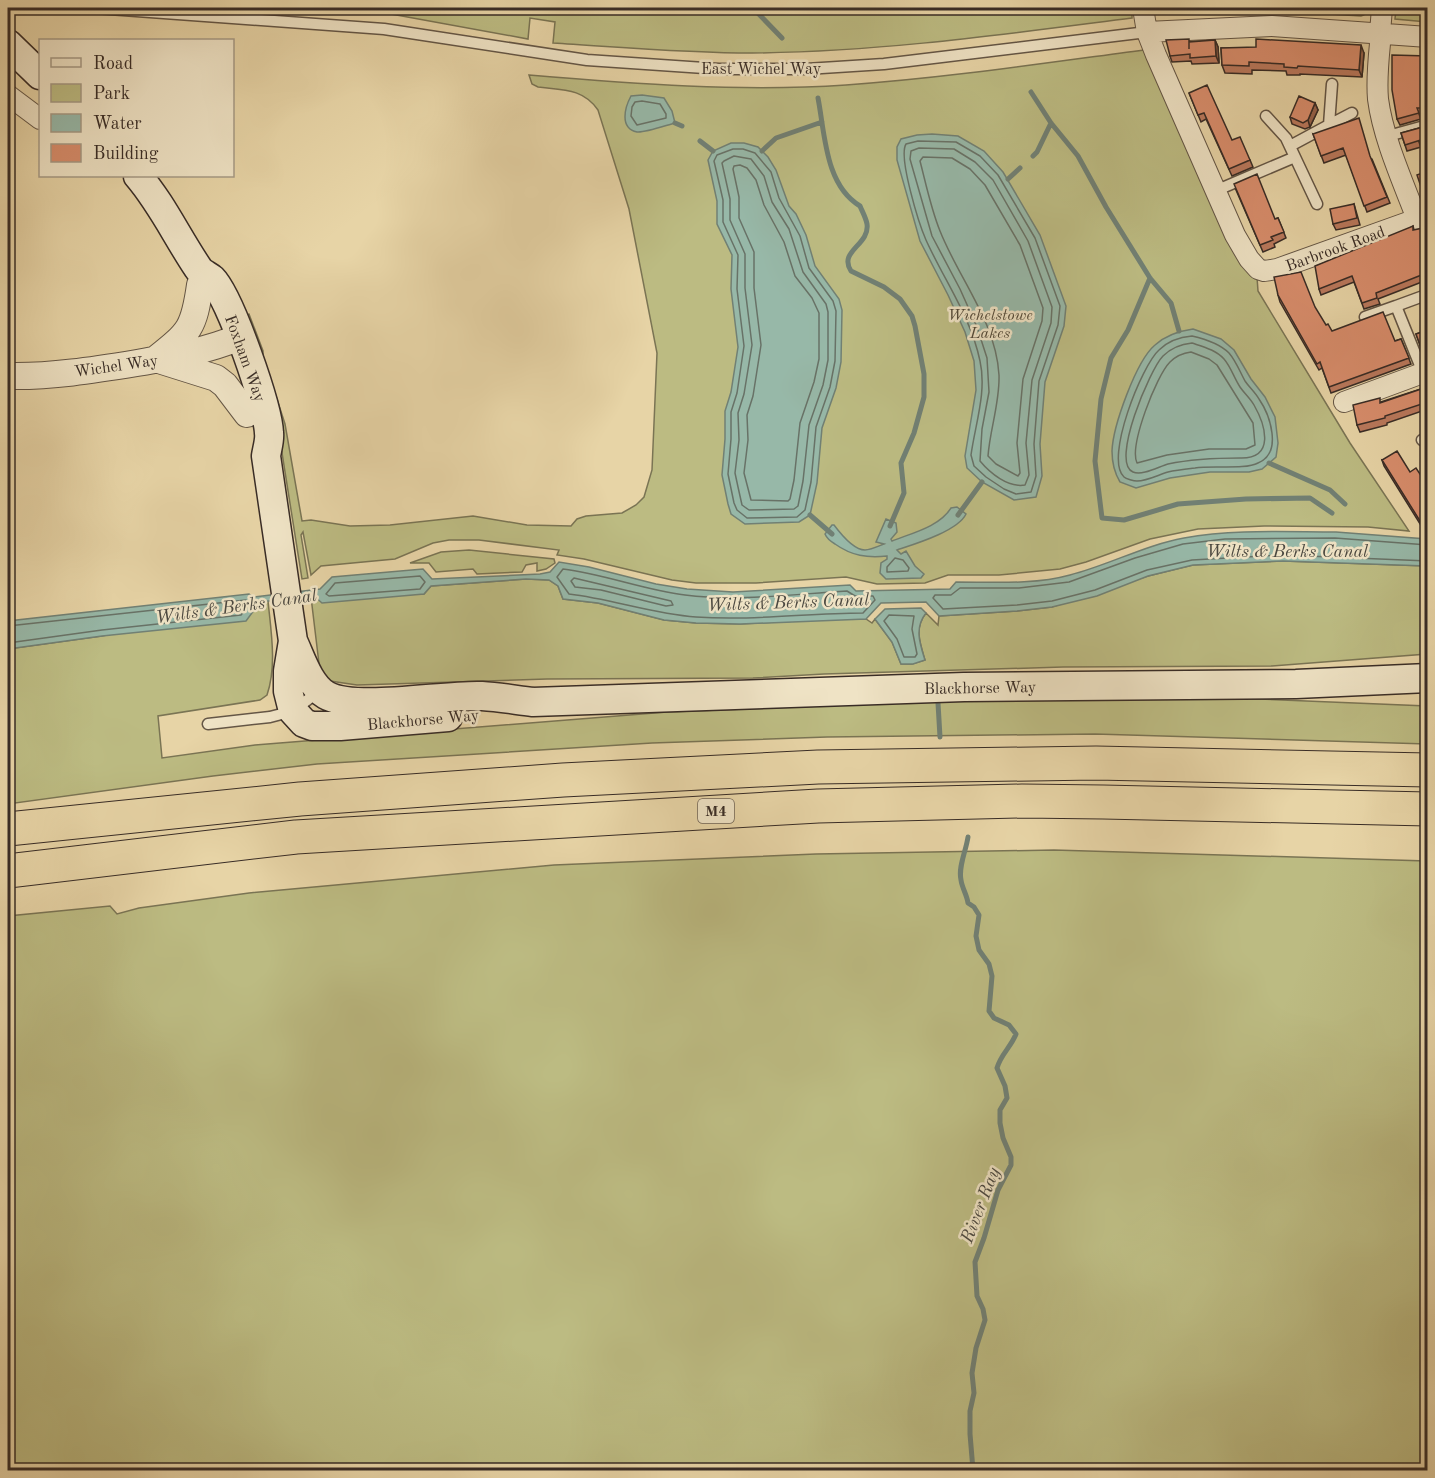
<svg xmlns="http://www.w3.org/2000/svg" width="1435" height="1478" font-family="'Old Standard TT',serif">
  <rect width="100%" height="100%" fill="#e7d4a6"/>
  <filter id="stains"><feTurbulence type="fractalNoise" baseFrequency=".00333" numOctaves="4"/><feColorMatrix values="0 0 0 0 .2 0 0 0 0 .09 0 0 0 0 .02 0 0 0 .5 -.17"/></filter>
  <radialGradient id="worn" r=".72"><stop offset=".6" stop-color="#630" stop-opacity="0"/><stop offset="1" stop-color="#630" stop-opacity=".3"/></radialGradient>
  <path fill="#bcbb82" stroke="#7a7454" stroke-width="1.5" d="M321,8H1132V18C1006,34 880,52 752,53C686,53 619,47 553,43L555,22L530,18L528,39L391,14Z
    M1281,8H1366L1364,15L1361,16L1281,11Z
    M1396,8H1427V22L1395,19Z
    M1144,50L1257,277L1258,291L1350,443L1409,531L1368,527L1264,526L1198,529L1150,539L1086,562L1060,569L999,575H948L925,583L877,584L846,577L756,583H696L672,580L584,559L557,555L559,550L479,540H449L433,543L395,559L321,566L311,575L303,532L301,535L308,578L302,579L279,434L240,316L249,314L263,351V356L285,424L302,521L311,520L350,526L390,525L473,516L527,525L571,526L577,519L586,516L622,513L636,505L644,497L652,470L657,353L629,209L598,110C583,88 562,90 538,87L532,84L529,75C634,84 741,92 846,85C946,78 1045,63 1144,50Z
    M469,550L554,559L555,563L546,569L537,571V563L526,565L522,572L477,574L473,569L436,572L429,563H410L441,552Z
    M1283,561L1427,566V654L1272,666L1063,667L824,674L753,678L547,679L357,685L330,681L320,672L311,597L424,594L431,586L526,579L549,580L558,586L563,599L598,603L664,620L696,623L740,624L837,619H866L872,623L875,619L892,642L901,664H912L925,660C920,643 914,628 926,613L938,625L939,616L1017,611L1052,607L1148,576L1193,565Z
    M268,601C271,631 277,666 267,695L260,700L158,716L162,758L255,745L667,712L975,700L1234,698L1427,706V744L1095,734L827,737L652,743L317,764L213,776L8,804V649L102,636Z
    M1054,850L1427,861V1470H8V916L110,906L117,914L139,908L249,893L554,865L816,854Z"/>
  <path fill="#97b8a8" stroke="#718074" stroke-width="1.5" d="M642,95L664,98L672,111L675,123C667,125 645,133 637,132C619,128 625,107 631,96Z
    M932,134L958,136L984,151L1003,172L1040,235L1066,306L1064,326L1045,382L1040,444L1042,476L1036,497L1014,500L982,482L967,468L965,456L976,390L974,361L965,332L948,295L920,241L897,160V147L901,139L917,135Z
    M731,143H744L758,147L768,157L776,170L789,206L796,214L806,235L815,266L839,299L842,310L841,362L836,388L822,428L817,483L810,515L799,522L745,524L731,514L728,504L722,475L725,439V411L731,392L738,347L731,289L732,255L717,224V201L708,160L713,151Z
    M1193,329L1221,339L1234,350L1251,379L1265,397L1275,417L1278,443L1276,457L1262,469L1249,472H1210L1170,478L1136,488L1120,482C1114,472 1112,463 1112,451C1113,426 1136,361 1155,345C1166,335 1179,331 1193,329Z
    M957,507L966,514C958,531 915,544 897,550L901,554L906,551L915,566L924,574L921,578L886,579L880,573L881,563L887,559V556C867,558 852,556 835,544C830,541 827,539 825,534L832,525H834C840,533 854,550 865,550C870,550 879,546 884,544L876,542L886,519L896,523L897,532L891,539L892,541C912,533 939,527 951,508Z
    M1336,532L1427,539V566L1283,561L1193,565L1148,576L1097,596L1052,607L1017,611L939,616L926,602L881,603L866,619L740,624L696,623L664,620L598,603L563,599L558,586L549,580L526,579L431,586L424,594L322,603L314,596L260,602L246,621L102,636L8,649V621L249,594L253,597L320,589L332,577L423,569L432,579L540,574L550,572L559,562L589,567L656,584L687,589L733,592L850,585L856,591L950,589L956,582C993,582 1034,585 1070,575C1109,565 1145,545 1184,538C1234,529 1285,532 1336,532Z
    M921,608L926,613C914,628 920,644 925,660L913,664H901L892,642L875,619L885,609Z"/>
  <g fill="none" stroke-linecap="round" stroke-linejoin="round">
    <path stroke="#687267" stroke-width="1.5" d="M642,101L660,104L666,114V118L637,125L631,116L632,107L635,102Z
      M918,141L956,142L980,156L998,175L1035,238L1060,306L1058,325L1039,381L1034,444L1036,476L1031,492L1016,494L1004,489L986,477L974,466L971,455C975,425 987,392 980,361C971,317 944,280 926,240C919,224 898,157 906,144Z
      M919,148L954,149L975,162L993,180L1028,241L1052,307L1051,323L1032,380L1026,443L1029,475L1025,485C1008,488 990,473 980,461L982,429L989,392L987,358L977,327L960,289L932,236L910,159L911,151Z
      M733,149H743L755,153L771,172L779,198L800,236L809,268L833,301L836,311L835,361L830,387L816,427L811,482L805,510L797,517L747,518L737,510L734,503L728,474L731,439V412L737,393L744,346L737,289L738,255L723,222V200L714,161L717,155Z
      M734,156L751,159L764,176L772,202L789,229L803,272L826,304L828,312V360L823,385L809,425L803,481L798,506L794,509L749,510L742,505L738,487L735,473L739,440L738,413L744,394L752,345L745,288V254L730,220V199L722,163L724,161Z
      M923,157L952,158L970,169L985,185L1020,245L1043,308L1042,321L1023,379L1017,443L1020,473L1018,476L996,464L988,456C990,429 1000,402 999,375C996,322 959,279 940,231C931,209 926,184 920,161Z
      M740,165L747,168L756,180L764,205L784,242L795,276L812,298L819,313V359L814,382L800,423L794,480L790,499L788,501L751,500L744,473L748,440L747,415L753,396L761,345L754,288V252L739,218V197L733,169L734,166Z
      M1192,336C1205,339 1219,343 1229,353C1236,361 1240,372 1245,381C1249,387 1255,392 1259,399C1270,415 1283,453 1258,463C1245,470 1212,465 1195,468C1186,469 1176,470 1168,472C1158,475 1147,481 1137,481C1134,481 1126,479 1124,477C1104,459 1142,365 1159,350C1168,341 1180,337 1192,336Z
      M1192,343C1204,347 1216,350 1224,359C1231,367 1234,378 1240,387C1244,393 1250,398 1254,405C1266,426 1275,459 1240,458C1216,458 1192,459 1168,464C1158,467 1142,476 1133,472C1110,463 1150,369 1163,356C1171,348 1182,344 1192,343Z
      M1191,352L1209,359L1217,365L1253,423L1255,445L1246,449H1209L1167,455L1137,463C1129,446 1156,376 1170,362C1175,357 1183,353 1191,352Z
      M1428,545L1335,538L1225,539L1183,544L1135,558L1069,582L1019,588H960L951,595H935L933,598L943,609L1017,605L1052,601L1095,590L1147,570L1192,560L1283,555L1428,561
      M895,558L903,560L909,568L908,571L887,572V567Z
      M563,569C604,574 644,590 685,595C739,602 793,594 847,591L855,596H873L875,600L863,613C807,613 752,621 696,617C653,614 612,599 569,594L557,577Z
      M420,576L425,582L420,589L329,596L326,594L335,583Z
      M574,578L671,601L673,605L666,606L601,590L575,587L571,581Z
      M889,615L914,616L912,629L917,654L915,657H904L897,639L884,621Z
      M8,626L246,600L250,604L241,615L102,630L8,643"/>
    <path stroke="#718074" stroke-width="5" d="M753,8L782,38
      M990,8L991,9
      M1031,92L1051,123L1078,156L1106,207L1150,278L1171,303L1179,331
      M818,98C825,134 825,185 860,206C862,211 866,218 867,224C870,245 838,251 851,271L884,287L900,299L912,316L915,326L924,374V397L914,433L901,463L904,493L890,526
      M675,123L682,126
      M700,141L713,151
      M762,151L776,138L822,122
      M1033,156L1037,152L1051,123
      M1008,179L1020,168
      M1150,278L1128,330L1111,358L1101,399L1095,461L1102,518L1124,520L1178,504L1246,499L1310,498L1332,513
      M1269,463L1330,490L1345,504
      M810,515L832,534
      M958,515L982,482
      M938,703L940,737
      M968,837C966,851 958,867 961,880C962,888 967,895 968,903L974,907L979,915L976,936L979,950L989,964L992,976L989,1011L994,1018L1009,1025L1016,1034C1011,1047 1001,1054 997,1068L1005,1086L1007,1098L1000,1110V1123L1003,1138L1011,1157V1165L998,1190L984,1238L975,1262L977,1296L983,1309L985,1320L976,1348L972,1373L974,1393L970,1411V1434L973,1470"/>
    <g stroke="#645646" stroke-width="13">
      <path id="service" d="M95,8L384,29L587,60L719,69H806L884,64L1147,32
        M1266,116L1286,138L1317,204
        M1329,125L1352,113
        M1388,136L1428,125
        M1290,146L1329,125L1332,84
        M1215,191L1295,157
        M1396,306L1426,295
        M1365,317L1396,306L1423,373
        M1422,440L1428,439
        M208,724L270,717L293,711L319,691"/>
    </g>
    <g stroke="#645646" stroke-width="22">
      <path id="minor" d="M1143,8L1147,32L1156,55L1235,235L1249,259L1258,269L1264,271L1277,269L1428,215
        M1147,32L1272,26L1428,37
        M1380,33L1382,8
        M1381,33C1379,55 1376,77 1378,99C1383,138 1403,182 1417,219
        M8,95L40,119
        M1344,402L1428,371"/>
    </g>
    <g stroke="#645646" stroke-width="28">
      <path id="tertiary" d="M156,359C190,332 194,328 200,285
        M162,361L216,378L225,385L247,414
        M8,376C50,377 94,370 137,363C172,357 206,351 240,337"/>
    </g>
    <g stroke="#382c26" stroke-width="31">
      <path id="secondary" d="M8,44L40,75
        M138,176C162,204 177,237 198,268C201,273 207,275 212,279C230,297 268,407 269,433C270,440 267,449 266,456L293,641L288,671V691L293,711L304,723L312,726H340L448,717
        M293,641C301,658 309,685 326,695C356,712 445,694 482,696C499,697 516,700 533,702L964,687L1296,684L1428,678"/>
    </g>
    <g stroke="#382c26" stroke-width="35">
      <path id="motorway" d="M8,829L300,799L563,780L818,767L1096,763L1428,770
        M8,871L296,837L818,806L1022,801L1103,802L1428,809"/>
    </g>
    <use href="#service" stroke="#efe3c5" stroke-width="10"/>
    <use href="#minor" stroke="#efe3c5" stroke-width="20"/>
    <use href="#tertiary" stroke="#efe3c5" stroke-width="26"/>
    <use href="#secondary" stroke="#efe3c5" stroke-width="28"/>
    <use href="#motorway" stroke="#e7d4a6" stroke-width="33"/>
  </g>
  <path fill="#ba795d" stroke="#382c26" stroke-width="1.5" d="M1158,8H1183L1159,10Z
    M1215,40L1218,47L1219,63L1192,64L1191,61L1172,62L1170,56L1190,42Z
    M1221,48L1364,53L1362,77L1300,74V75H1287L1286,71L1252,70V74L1225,73L1222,65Z
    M1428,56V114H1419L1421,119L1400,125L1397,119Z
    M1189,93L1250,160L1253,167L1232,176L1206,119L1201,122Z
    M1315,103L1318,110L1310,127L1305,129L1292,124L1290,117Z
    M1423,127L1428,139L1421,147L1407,151L1401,133Z
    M1313,134L1372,159L1390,203L1367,212L1346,155L1324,163Z
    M1428,171V199H1425L1423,193Z
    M1236,190L1275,219L1278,218L1286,238L1274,244L1275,247L1263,252Z
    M1354,204L1360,225L1336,230L1333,224Z
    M1413,226L1427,280L1378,299L1380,304L1364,309L1354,282L1321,295L1319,289Z
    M1278,295L1326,325L1332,331L1395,341L1401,339L1411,364L1331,393L1322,368L1319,370L1280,302Z
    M1428,330V358L1425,359L1416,334Z
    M1428,384V409L1387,423V425L1360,432L1357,425L1381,402L1427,387Z
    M1382,460L1410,472L1428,486V524L1422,527L1384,466Z"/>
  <path fill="#97634c" stroke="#382c26" stroke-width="1.5" d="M1215,40L1218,47L1219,63L1216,56Z
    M1361,45L1364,53L1362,77L1359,70Z
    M1315,103L1318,110L1310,127L1308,120Z
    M1428,516V524L1422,527L1420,521Z"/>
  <path fill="#d88d6c" stroke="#382c26" stroke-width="1.5" d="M1189,39V49V42L1215,40L1216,56L1190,58V54L1170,56L1166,40Z
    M1256,39L1361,45L1359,70L1298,66L1297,68L1284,67V64L1249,62V66L1222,65L1221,48L1256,47Z
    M1392,55L1428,56V108H1417L1419,113L1397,119L1392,90Z
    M1207,85L1232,140L1240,137L1250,160L1229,169L1204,113L1198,115L1189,93Z
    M1299,96L1315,103L1308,120L1303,123L1290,117Z
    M1359,118L1370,156L1387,197L1364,206L1343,148L1321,156L1313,134Z
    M1423,127L1427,138L1405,145L1401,133Z
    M1428,139V166L1419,142Z
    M1428,171V192L1423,193L1417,175Z
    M1257,174L1275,219L1278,218L1284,232L1271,237L1273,240L1260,245L1234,184Z
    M1354,204L1357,218L1333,224L1330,209Z
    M1413,226V230L1428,227V282L1424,274L1376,293L1377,298L1362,303L1352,276L1319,289L1315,266Z
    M1301,272L1315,307L1326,325L1328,324L1332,331L1383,312L1395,341L1401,339L1409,358L1329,387L1320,362L1317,364L1278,295L1274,277Z
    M1428,317V325L1425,318Z
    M1428,330V351L1423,353L1416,334Z
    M1428,384V402L1385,416V418L1357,425L1353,405L1380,398V403L1427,387L1426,385Z
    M1397,451L1410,472L1416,468L1428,486V516L1420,521L1382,460Z"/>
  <g text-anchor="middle" stroke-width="5" stroke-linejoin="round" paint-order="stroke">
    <rect fill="#efe3c5" stroke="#6f6356" stroke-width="1.5" x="698" y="799" width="36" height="24" rx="4.5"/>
    <g font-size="15" font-weight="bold" fill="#382c26">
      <text x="716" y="816">M4</text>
    </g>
    <g font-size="16" fill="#382c26" stroke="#efe3c5">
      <text x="761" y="74">East Wichel Way</text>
      <text transform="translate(1335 248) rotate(-20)" y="6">Barbrook Road</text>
      <text transform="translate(246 358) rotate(70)" y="6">Foxham Way</text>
      <text transform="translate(116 365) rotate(-8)" y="6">Wichel Way</text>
      <text transform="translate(980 687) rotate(-1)" y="6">Blackhorse Way</text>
      <text transform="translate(423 719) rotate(-5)" y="6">Blackhorse Way</text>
    </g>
    <g font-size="16" font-style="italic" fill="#524938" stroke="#efe3c5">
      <text x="990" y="320">Wichelstowe<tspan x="990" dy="18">Lakes</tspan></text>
    </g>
    <g font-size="18" font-style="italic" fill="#4b4840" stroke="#efe3c5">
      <text x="1287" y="557">Wilts &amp; Berks Canal</text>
      <text transform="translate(788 602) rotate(-2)" y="6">Wilts &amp; Berks Canal</text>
      <text transform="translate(236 606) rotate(-8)" y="6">Wilts &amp; Berks Canal</text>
      <text transform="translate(980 1205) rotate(-69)" y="6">River Ray</text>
    </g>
  </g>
  <rect width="1435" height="1478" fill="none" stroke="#e7d4a6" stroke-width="30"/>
  <rect x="9" y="9" width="1417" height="1460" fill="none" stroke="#382c26" stroke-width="3"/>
  <rect x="15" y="15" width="1405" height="1448" fill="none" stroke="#382c26" stroke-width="1.5"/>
  <rect x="39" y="39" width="195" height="138" fill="#efe3c5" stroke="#a69a85" stroke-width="1.5"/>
  <rect x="51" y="58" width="30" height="9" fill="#efe3c5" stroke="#a69a85" stroke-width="1.5"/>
  <text x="93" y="69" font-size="18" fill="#382c26">Road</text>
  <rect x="51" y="84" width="30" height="18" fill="#bcbb82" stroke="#a69a85" stroke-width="1.5"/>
  <text x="93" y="99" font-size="18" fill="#382c26">Park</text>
  <rect x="51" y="114" width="30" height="18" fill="#97b8a8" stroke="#a69a85" stroke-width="1.5"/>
  <text x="93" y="129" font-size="18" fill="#382c26">Water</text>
  <rect x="51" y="144" width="30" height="18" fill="#d88d6c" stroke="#a69a85" stroke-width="1.5"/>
  <text x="93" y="159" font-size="18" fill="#382c26">Building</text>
  <rect width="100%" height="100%" filter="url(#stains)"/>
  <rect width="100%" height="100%" fill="url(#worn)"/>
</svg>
